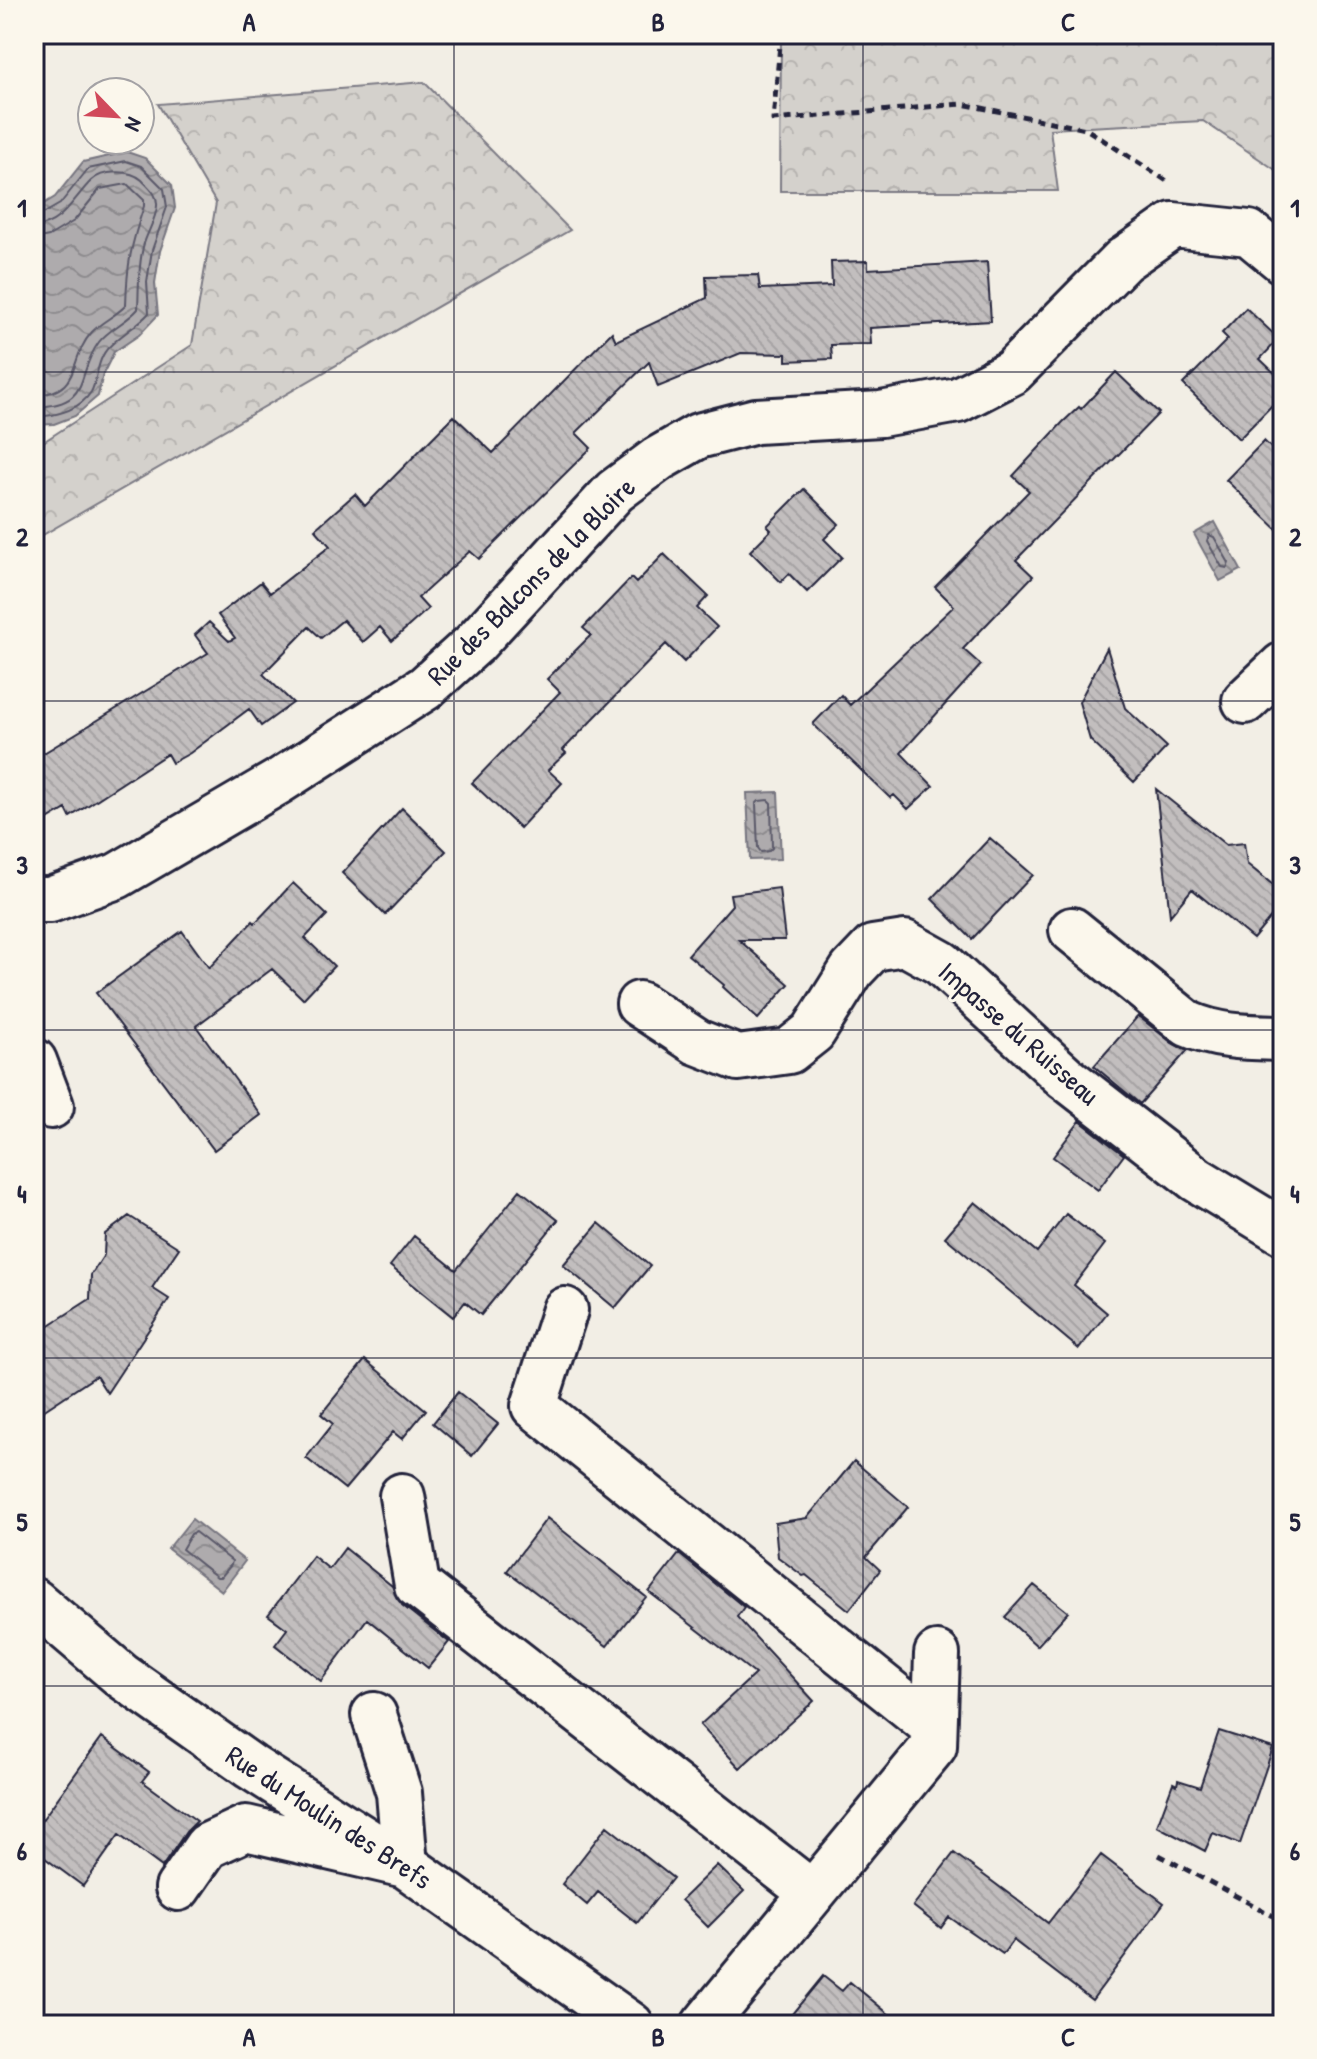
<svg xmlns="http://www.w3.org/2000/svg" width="1317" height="2059" font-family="'Patrick Hand',sans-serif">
  <defs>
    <pattern id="forest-crowns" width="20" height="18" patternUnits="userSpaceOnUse" patternTransform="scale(2)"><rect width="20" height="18" fill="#d4d1cc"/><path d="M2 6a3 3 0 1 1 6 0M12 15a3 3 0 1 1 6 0" fill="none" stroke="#b6b3b0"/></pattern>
    <pattern id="water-waves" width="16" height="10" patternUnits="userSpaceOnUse" patternTransform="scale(2)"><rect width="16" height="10" fill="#aeabad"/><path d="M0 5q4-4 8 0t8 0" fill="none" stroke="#8d8b8e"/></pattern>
    <pattern id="building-back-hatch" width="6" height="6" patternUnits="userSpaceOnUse" patternTransform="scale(2)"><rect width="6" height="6" fill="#c2bebe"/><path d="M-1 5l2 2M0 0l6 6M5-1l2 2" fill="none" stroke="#a6a3a4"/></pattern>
  </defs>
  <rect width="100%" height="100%" fill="#f2eee5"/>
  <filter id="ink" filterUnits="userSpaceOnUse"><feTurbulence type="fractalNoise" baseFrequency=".0125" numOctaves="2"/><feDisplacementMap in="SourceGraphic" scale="16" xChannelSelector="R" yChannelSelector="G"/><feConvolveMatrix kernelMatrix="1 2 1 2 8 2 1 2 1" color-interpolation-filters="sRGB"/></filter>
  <g filter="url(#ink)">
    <path fill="url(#forest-crowns)" stroke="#7b7a84" stroke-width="2" d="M781,34H1283V175L1203,121L1050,129L1058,191H780Z
      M424,82L570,230L34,540V448L192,345L216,203L158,104Z"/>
    <path fill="url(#water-waves)" stroke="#76747f" stroke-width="2" d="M127,152L145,158L172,185L175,208L160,251L155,283L158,315L139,335L114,352L103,374L98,396L75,416L54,424L34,425V210L55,197L83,162Z
      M1215,522L1241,570L1220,581L1194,534Z
      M778,792L781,859L750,860L747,793Z
      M192,1519L245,1561L222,1591L168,1549Z"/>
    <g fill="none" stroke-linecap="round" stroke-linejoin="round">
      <path stroke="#5a5969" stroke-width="2" d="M34,216L41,215L60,204L88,169L126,161L141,166L164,189L167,207L152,250L147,282L149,313C137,326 122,334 110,346C96,359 98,380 91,392C79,411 54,416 34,417
        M34,227C62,225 73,199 91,181C102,170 130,169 142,180C149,188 158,194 157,206C156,220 146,234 143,247C138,268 139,288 138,309C127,322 109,329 99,342C74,376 94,405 34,407
        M34,239L49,236L74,221L100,189L127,184L144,200V206C131,245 127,264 126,305C116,316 102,321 92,332C67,360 83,393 34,395
        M1209,535L1214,537L1229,563L1227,568L1222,567L1207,541Z
        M759,801L768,800L771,803L772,848L769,851L761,852L758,848L756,804Z
        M195,1532L232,1561L231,1565L221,1577H217L182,1549L191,1534Z"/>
    </g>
    <path fill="url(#building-back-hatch)" stroke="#22223b" stroke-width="2" d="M868,261V269L987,262L991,321L870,328L871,344L831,345L832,359L786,361V354L741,353L658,387L649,362L576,433L591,448L479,559L470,551L418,598L428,609L392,641L380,627L363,642L343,620L321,638L309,627L263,674L293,703L261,726L249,709L190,753L172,763L167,754L70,817L66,809L34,828V759L208,653L195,635L209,622L229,641L235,638L218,615L261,582L270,593L330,546L315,529L355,494L365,506L454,416L493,453L612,332L616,341L707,298L706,276L758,275L760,289L832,286L831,262Z
      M1246,308L1279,339L1260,359L1283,381V394L1239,439L1183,384L1228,339L1222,333Z
      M1116,372L1159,413L1016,560L1033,576L963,649L981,665L901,753L933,786L908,809L894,795L890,798L813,724L841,695L850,705L954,606L935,587L1029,491L1013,476L1063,422L1079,407L1081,409Z
      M1264,441L1283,459V535L1226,480Z
      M804,489L839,524L824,539L842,557L807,592L789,574L781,582L750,551L771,530L767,526Z
      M664,554L708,596L697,608L717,627L684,662L666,644L563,750L566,753L548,770L562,783L520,828L472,783L560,692L547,679L591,635L583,628L631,578L636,583Z
      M1107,648L1125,708L1167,747L1134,782L1090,740L1079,702Z
      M1156,789L1226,845L1244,843L1247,864L1283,893V903L1253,939L1192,889L1170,916Z
      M402,808L446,851L385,915L342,873Z
      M990,838L1033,875L972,939L932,899Z
      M293,883L327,915L305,938L334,966L303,999L272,969L196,1026L261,1115L214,1150L96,993L182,931L209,968L253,921L255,923Z
      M779,888L785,940H739L789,984L758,1019L723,987L724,985L688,955L732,905L730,894Z
      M1138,1016L1172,1043L1187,1051L1140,1104L1094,1066Z
      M1080,1121L1124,1155L1098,1190L1053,1157Z
      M520,1190L558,1220L481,1315L465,1302L453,1317L390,1266L414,1236L456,1270Z
      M975,1202L1037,1252L1066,1214L1105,1244L1074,1285L1107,1313L1079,1349L945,1237Z
      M129,1216L179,1248L152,1288L169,1299L107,1393L96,1376L34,1417V1335L90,1299L91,1275L104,1255L105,1234Z
      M599,1223L650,1266L615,1308L563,1265Z
      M365,1360L426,1410L402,1439L393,1432L345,1489L306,1458L333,1424L321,1414Z
      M458,1392L498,1424L472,1456L433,1423Z
      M854,1461L908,1507L866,1557L880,1570L849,1610L806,1575L803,1576L778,1557L775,1523L807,1518Z
      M547,1518L646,1597L607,1646L507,1571Z
      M345,1548L392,1586L402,1605L449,1642L428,1668L367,1619L321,1681L275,1645L287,1629L268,1615L313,1556L329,1569Z
      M679,1554L744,1607L737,1617L814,1701L740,1768L700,1725L755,1674L649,1592Z
      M1034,1585L1068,1612L1037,1646L1005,1617Z
      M1219,1731L1273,1748L1240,1844L1213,1833L1205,1851L1157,1826L1173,1783L1177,1785L1178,1780L1200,1787Z
      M102,1737L149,1772L142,1781L197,1821L186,1832L162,1867L119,1835L83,1886L34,1850V1831Z
      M607,1826L673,1878L637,1923L598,1892L587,1905L562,1884Z
      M954,1853L1048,1923L1101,1855L1164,1903L1092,2000L1013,1940L1003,1954L949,1917L941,1928L913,1906Z
      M717,1865L744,1891L708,1927L681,1900Z
      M823,1976L842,1991L850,1982L902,2025H783Z"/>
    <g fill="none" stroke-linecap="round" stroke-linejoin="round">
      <g stroke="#22223b" stroke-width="50">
        <path id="minor" d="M1245,701L1283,665
          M34,900H50L117,876L278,782L425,688L474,644L615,491L658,459L698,436L756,421L881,414L958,400L1012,372L1123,260L1173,225L1249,233L1283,261
          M1072,930L1188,1024C1220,1038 1249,1037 1283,1038
          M639,1004L697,1042L738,1058L789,1051L813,1032L852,970L873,948L905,943L941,963L1066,1078L1196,1179L1283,1232
          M34,1061L51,1106
          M565,1310L534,1406L934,1727
          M402,1496L417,1585L812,1893
          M34,1601L122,1676L251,1767L405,1865L631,2025
          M178,1888L207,1846L246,1828L405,1865L399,1793L374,1715
          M704,2025L934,1746L937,1654"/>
      </g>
      <path stroke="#22223b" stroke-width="5" stroke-dasharray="8 6" stroke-linecap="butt" d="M781,34L773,120L962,104L1086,129L1167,181
        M1159,1855L1283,1921"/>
      <use href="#minor" stroke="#fbf7ec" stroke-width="44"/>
    </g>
  </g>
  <path fill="none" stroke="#22223b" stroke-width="2" stroke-opacity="0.55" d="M454,34V2025M863,34V2025M34,372H1283M34,701H1283M34,1030H1283M34,1358H1283M34,1686H1283"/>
  <g text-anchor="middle" stroke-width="6" stroke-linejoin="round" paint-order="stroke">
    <g font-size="28" fill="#22223b" stroke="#fbf7ec">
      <text transform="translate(531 581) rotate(-45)" y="10">Rue des Balcons de la Bloire</text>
      <text transform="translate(1019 1033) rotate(41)" y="10">Impasse du Ruisseau</text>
      <text transform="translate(329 1817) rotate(33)" y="10">Rue du Moulin des Brefs</text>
    </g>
  </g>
  <rect width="1317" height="2059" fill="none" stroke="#fbf7ec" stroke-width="88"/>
  <g transform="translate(116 116) rotate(115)"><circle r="38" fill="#fbf7ec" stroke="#a4a2a5" stroke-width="2"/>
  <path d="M0-6L14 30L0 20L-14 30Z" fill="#d1495b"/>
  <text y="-12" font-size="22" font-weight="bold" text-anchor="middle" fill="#22223b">N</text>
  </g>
  <rect x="44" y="44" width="1229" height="1971" fill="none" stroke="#22223b" stroke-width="3"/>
  <g font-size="26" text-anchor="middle" font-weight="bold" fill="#22223b">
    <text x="249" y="31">A</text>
    <text x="658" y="31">B</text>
    <text x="1068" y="31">C</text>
    <text x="22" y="217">1</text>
    <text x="1295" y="217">1</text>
    <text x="22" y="546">2</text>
    <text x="1295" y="546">2</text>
    <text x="22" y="874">3</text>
    <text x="1295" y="874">3</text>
    <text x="22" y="1203">4</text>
    <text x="1295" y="1203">4</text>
    <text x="22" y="1531">5</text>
    <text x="1295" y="1531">5</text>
    <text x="22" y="1860">6</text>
    <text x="1295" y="1860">6</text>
    <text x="249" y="2046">A</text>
    <text x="658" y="2046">B</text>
    <text x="1068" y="2046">C</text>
  </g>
</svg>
